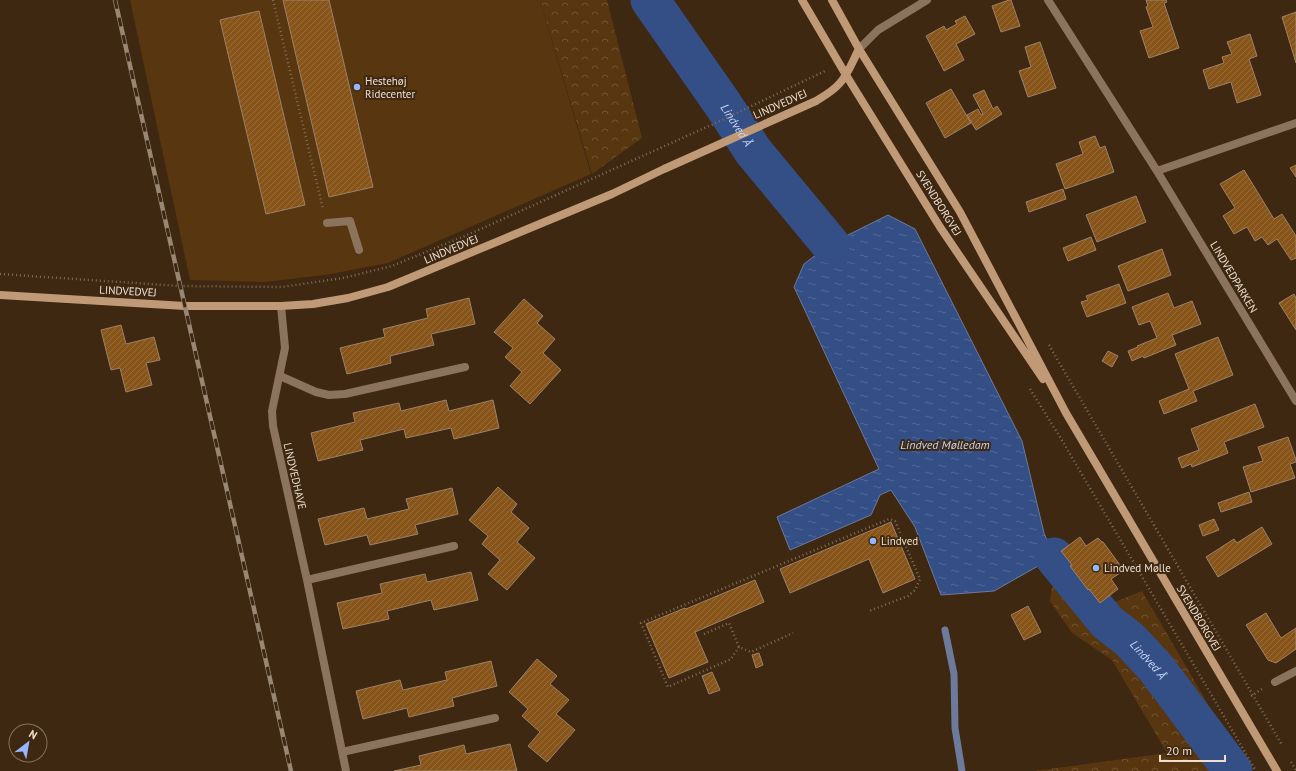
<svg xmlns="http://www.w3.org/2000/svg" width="1296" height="771" font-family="'PT Sans',sans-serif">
  <defs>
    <pattern id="forest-crowns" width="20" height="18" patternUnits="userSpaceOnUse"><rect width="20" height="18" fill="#583610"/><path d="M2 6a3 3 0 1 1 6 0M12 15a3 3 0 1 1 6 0" fill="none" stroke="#705332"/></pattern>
    <pattern id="water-ripples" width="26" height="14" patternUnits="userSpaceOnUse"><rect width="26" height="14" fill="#344e86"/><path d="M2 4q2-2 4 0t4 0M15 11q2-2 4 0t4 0" fill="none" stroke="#526796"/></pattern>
    <pattern id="building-hatch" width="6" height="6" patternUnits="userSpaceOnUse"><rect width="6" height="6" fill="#87541a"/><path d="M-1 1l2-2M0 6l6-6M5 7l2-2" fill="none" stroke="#986c3a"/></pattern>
  </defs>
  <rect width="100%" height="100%" fill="#3e2811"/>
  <path fill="url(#forest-crowns)" d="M540,0H607L642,138L592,174Z
    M1066,577L1090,612L1142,591L1247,771H1035L1167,753L1112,660L1072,633L1050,601L1053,581Z"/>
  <path fill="#583610" d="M130,0H540L591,174L388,263L331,274L266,282L190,280Z"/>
  <path fill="url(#water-ripples)" stroke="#6c7a9c" d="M888,215L915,229L1022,441L1044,533L1054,557L994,591L941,595L915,527L891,490L880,495L871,515L790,550L777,517L879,469L794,287L804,264L830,244Z"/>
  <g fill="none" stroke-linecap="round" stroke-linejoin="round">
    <path stroke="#6c7a9c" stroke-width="7" d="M945,630L954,674L955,728L962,771"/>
    <g stroke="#344e86" stroke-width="39">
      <path id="s1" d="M650,0L724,106L753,151L830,244"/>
      <path id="s2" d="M1054,557L1107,622L1130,640L1156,668L1233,771"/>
    </g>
  </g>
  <path fill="url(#building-hatch)" stroke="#9c8269" d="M283,0H329L373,187L329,197Z
    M1009,0H1011L1020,26L1001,32L992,6Z
    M1146,0H1166L1167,2L1164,3L1179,48L1149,58L1140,31L1153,27L1146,7L1148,6Z
    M259,11L305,205L266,214L220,20Z
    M1296,12V63L1282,17Z
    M965,16L975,34L956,44L964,60L944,71L926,36L944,26L946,30L957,24L955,21Z
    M1250,34L1257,56L1249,59L1261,95L1237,103L1231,82L1209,89L1203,70L1224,63L1222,57L1232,54L1227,42Z
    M1040,42L1056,88L1028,97L1019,71L1031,67L1025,47Z
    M951,89L971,123L945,138L926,103Z
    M984,90L993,109L997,106L1002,114L976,130L967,115L978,109L981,115L983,114L973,95Z
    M1095,136L1100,148L1105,146L1114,172L1065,189L1056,164L1083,154L1079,142Z
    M1296,165V177L1290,168Z
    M1244,170L1274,219L1282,214L1296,236V258L1291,260L1277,239L1268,245L1262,237L1255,241L1247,227L1234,234L1223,216L1235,208L1220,184Z
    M1063,189L1066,199L1029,212L1026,202Z
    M1136,196L1146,222L1097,242L1086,215Z
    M1091,237L1096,250L1068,261L1063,248Z
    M1162,249L1171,275L1128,291L1118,266Z
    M1119,284L1126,303L1087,317L1081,302L1088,300L1086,296Z
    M1168,293L1174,308L1192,301L1201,324L1172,335L1176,345L1144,358L1143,356L1132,361L1128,351L1138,347L1137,346L1157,338L1150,321L1139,325L1132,307Z
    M1294,294L1296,298V330L1279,303Z
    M469,298L475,324L431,334L434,345L390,356L391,363L347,374L340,348L385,337L383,329L428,318L426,309Z
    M524,299L543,316L537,323L555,339L543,353L561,370L530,404L510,386L522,372L505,357L513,348L494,332Z
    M121,325L126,344L154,337L160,360L146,363L152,385L126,392L120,368L111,370L101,330Z
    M1218,337L1233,375L1193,391L1197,401L1164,414L1159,401L1189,389L1175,354Z
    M1108,351L1118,356L1112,367L1102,361Z
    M446,400L449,411L493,400L499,428L454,439L451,428L406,438L404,429L360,440L363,450L318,461L311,433L355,422L353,413L399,403L401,411Z
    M1255,404L1264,427L1224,442L1228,453L1192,467L1191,464L1182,468L1178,458L1199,450L1191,429Z
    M1288,437L1296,460V462L1290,464L1295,478L1251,492L1243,467L1263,461L1258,447Z
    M498,487L517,504L511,512L529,528L517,542L535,558L507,590L488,574L500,560L482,544L488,536L469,520Z
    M452,488L458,514L415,525L418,534L370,545L367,535L325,545L318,519L364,508L367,519L409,509L406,499Z
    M1249,492L1252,502L1221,512L1218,503Z
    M1214,519L1219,530L1203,536L1199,525Z
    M891,522L915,579L883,593L869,559L790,593L780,569Z
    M1262,527L1272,544L1218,577L1206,557L1234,539L1237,543Z
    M1080,537L1086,546L1098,538L1102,542H1103L1120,565H1119L1123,571L1111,579L1118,589L1100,603L1089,589L1088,590L1070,566L1072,565L1061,551Z
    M471,572L478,600L434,610L431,600L387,611L389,619L343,629L337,603L382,593L380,584L425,574L427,582Z
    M755,580L764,602L695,632L708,662L669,678L646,624L685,608L686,609Z
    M1028,606L1041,632L1024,640L1011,615Z
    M1266,613L1281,638L1296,628V649L1276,663L1268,660L1246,625Z
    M759,653L763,665L756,668L752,655Z
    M537,659L557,676L550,684L569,700L556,714L575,730L547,762L528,746L540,732L522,716L528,709L509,692Z
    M491,661L497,686L452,698L454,706L409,717L407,708L363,719L356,691L400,680L403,690L447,680L445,672Z
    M712,672L720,690L709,694L702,676Z
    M510,744L517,771H394L421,765L419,756L464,745L466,754Z"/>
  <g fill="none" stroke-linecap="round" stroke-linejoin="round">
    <path stroke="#816d5a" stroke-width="2.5" stroke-dasharray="1 3" stroke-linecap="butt" d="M273,0L323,209
      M0,274L180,286L282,287L343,278L392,266L472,233L720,121L827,70
      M1049,345L1282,745
      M1030,389L1060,437L1256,771
      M704,634L729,623L739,647L751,652L793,633
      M739,647L731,659L668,687L641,623L889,519L895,521L920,579L915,590L908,596L869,611
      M1251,696L1262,689
      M1291,762L1296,770"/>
    <path stroke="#8b735d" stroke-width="8" d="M327,223L350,221L359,250"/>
    <path stroke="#8b735d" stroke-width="8" d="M1048,0L1157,171L1296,401
      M859,49L878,30L927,0
      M1157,171L1296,123
      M281,306L285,348L272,411L273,426L307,580L346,771
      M280,376L316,392L329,395L345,394L465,367
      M307,580L454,546
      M1275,682L1296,671
      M342,752L495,718"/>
    <path stroke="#c09a76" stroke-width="8" d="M802,0L846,75L940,227L1043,379
      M832,0L859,49L960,212L1066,413L1277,771
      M0,295L185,306H281L313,304L348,298L388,287L612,194L664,169L816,101C824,96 833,91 839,84C848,75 853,60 859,49"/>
    <g stroke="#998674" stroke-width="4.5">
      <path id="rail" d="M115,0L291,771"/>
    </g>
    <use href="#rail" stroke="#3e2811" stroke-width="3" stroke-dasharray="9" stroke-linecap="butt"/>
  </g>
  <g fill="#94b7fd" stroke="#3e2811" stroke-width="1.5">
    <circle cx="357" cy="87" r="4"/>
    <circle cx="873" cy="541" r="4"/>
    <circle cx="1096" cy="568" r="4"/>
  </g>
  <g text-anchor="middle" stroke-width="4" stroke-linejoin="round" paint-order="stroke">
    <g font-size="11" fill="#eedfd1" stroke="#3e2811" text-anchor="start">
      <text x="365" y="85">Hestehøj<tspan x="365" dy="13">Ridecenter</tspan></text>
      <text x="881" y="545">Lindved</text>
      <text x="1104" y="572">Lindved Mølle</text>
    </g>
    <g font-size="11" fill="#eedfd1" stroke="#3e2811">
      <text transform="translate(780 104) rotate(-24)" y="4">LINDVEDVEJ</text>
      <text transform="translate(939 203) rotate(58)" y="4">SVENDBORGVEJ</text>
      <text transform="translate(451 249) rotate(-23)" y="4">LINDVEDVEJ</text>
      <text transform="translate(1234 277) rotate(59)" y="4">LINDVEDPARKEN</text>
      <text transform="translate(128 291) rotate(3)" y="4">LINDVEDVEJ</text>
      <text transform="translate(295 476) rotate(77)" y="4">LINDVEDHAVE</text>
      <text transform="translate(1199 618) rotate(59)" y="4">SVENDBORGVEJ</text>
    </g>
    <g font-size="12" font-style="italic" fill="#c4d6f8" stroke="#3e2811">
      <text dy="4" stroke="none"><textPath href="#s1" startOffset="152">Lindved Å</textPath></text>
      <text x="945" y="449">Lindved Mølledam</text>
      <text dy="4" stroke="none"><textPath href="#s2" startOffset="140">Lindved Å</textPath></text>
    </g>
  </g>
  <g transform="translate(28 743) rotate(31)"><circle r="19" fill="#3e2811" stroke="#84715e"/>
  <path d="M0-3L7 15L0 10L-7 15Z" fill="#94b7fd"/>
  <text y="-6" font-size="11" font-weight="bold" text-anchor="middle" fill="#eedfd1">N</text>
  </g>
  <path d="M1160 755v6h65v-6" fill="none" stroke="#eedfd1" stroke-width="2"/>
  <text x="1166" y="755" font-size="12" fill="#eedfd1" stroke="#3e2811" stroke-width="3" paint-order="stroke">20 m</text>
</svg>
